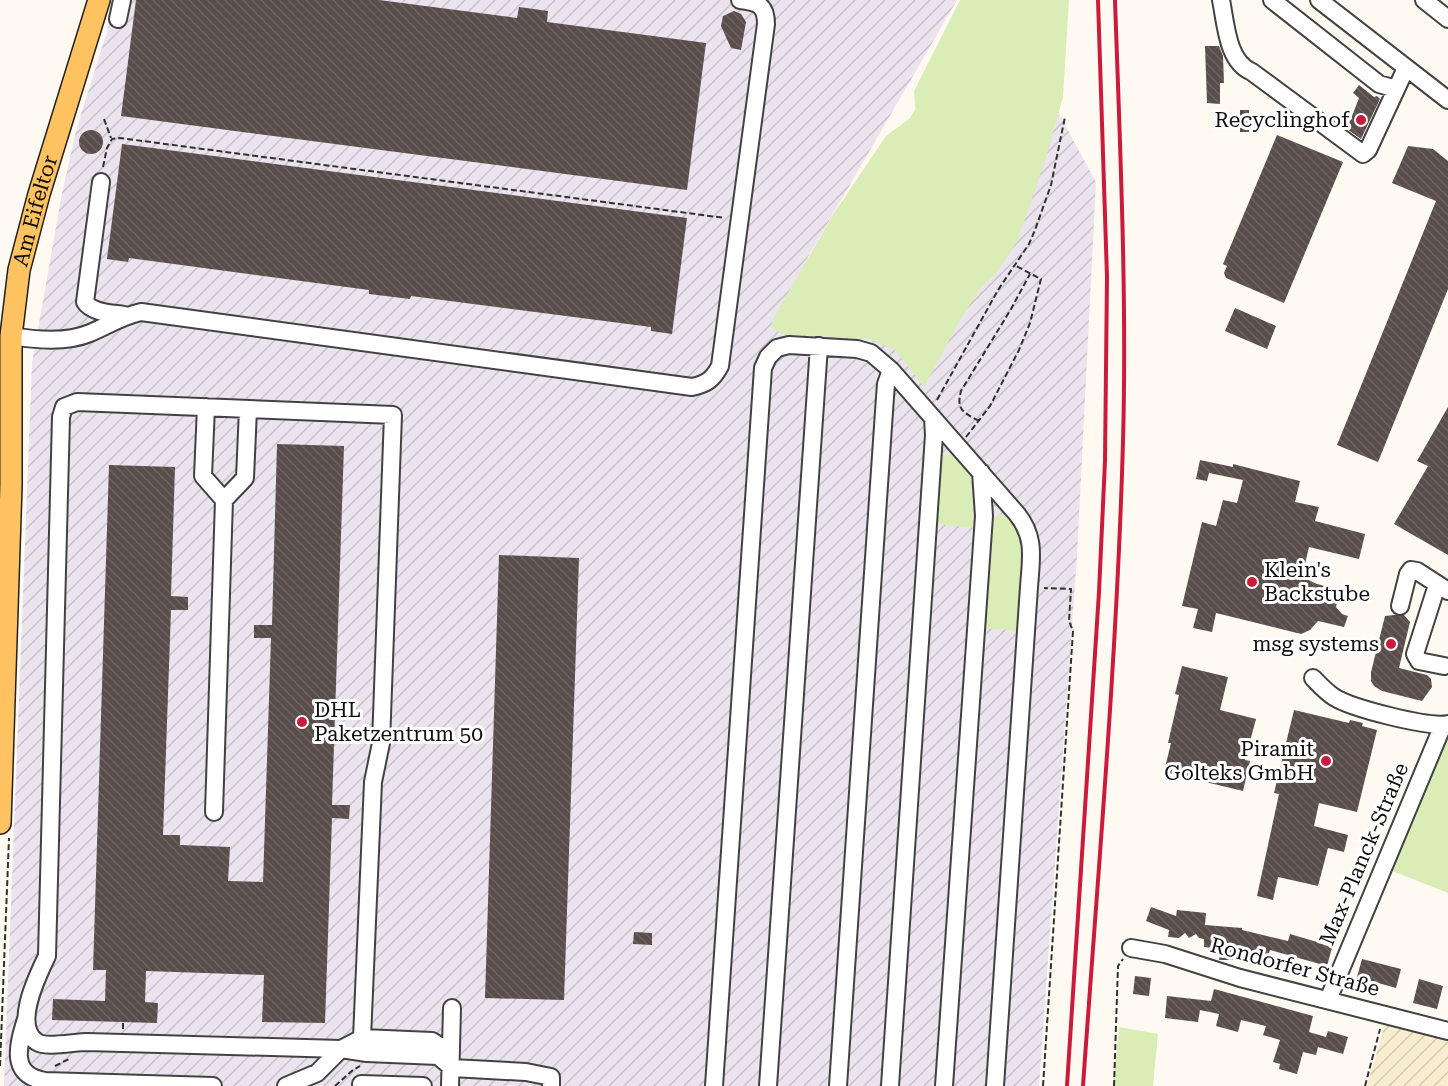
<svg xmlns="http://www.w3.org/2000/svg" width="1448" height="1086" font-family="'Roboto Serif',serif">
  <defs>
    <pattern id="industrial-furrows" width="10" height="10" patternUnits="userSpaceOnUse" patternTransform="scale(1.5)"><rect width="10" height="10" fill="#ebe3ee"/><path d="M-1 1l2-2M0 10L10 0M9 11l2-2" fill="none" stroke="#c8c2cb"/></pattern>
    <pattern id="farmland-furrows" width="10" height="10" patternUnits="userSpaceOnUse" patternTransform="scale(1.5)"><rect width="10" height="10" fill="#f8eecf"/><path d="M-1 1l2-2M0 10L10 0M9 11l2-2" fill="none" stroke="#d3cbb1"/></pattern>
    <pattern id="building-back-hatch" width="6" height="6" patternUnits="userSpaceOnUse" patternTransform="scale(1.5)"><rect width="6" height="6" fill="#594e4b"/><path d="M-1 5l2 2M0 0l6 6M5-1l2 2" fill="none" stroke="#6c6361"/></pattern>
  </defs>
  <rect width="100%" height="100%" fill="#fffaf1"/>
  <path fill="url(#industrial-furrows)" d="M117,0H957L804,264L1045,88L1096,182L1077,556L1039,1086H4L32,363L62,193L77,127Z"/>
  <path fill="url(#farmland-furrows)" d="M1386,1020L1448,1038V1086H1367Z"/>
  <path fill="#dbedb7" d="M960,0H1069L1063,97L1045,161L1017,242L995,275L981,287L959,322L924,387L895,350L869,339L782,334L771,327L773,319L834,213L886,136L909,119L915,110L914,91Z
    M945,454C976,453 975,508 975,528L936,524L940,460Z
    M1000,514C1033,521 1020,606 1018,631L983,628L992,518Z
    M1448,740V893L1387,869L1445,741Z
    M1119,1027L1158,1034L1153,1086H1113Z"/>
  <path fill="url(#building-back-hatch)" d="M136,0H379L517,18L519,7L548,11L547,22L706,43L687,190L121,116Z
    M734,11L741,14L746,22L741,50L731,48L721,26L723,16Z
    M1205,46H1219L1223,56L1224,83H1220V104L1207,103Z
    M1359,85L1374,97L1377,96L1380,99L1361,139L1347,129L1359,98L1353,93Z
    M1240,110H1249V132H1240Z
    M79 142a12 12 0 1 1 24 0a12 12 0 1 1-24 0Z
    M1277,135L1343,162L1284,303L1226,278L1224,273L1227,266L1223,264Z
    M122,144L687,218L672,334L651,331V327L411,296L410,299L369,294V290L129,258L128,262L107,259Z
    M1408,146L1433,149L1448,161V289L1378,462L1337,445L1436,201L1392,183Z
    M1235,308L1276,326L1267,349L1225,331Z
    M1448,407V555L1394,524L1428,466L1417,461Z
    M277,444L344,446L332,805H350L349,819L332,818L325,1023L262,1022L264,975L146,971L145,1002L158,1003L157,1023L52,1020L53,999L105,1001L106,970H93L109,465L175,467L171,596L188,597V610H171L163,835H180V845L230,847L228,881L263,882L271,638H254V625H272Z
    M1200,460L1233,467V464L1300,481L1295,502L1319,507L1315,521L1365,534L1359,559L1309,547L1302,577L1317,584L1340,590L1336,607L1342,614L1348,616L1344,627L1318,621L1310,630L1301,634L1216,613L1212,632L1193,628L1198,609L1182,606L1202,522L1216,526L1223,500L1237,503L1243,480L1209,473L1207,481L1196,479Z
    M499,555L579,558L564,1000L485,998Z
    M1394,615H1404L1410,622L1399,668L1427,675L1431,679L1432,687L1422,701L1382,691L1374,686L1371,681V672L1385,616Z
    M1182,666L1228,677L1220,710L1256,719L1245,760L1250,761L1243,791L1164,772L1171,743H1168L1179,695L1175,694Z
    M1294,710L1349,723L1350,720L1363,723L1362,726L1377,730L1357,812L1319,803L1314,826L1348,835L1344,852L1328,848L1318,886L1278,877L1273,900L1257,896L1279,794L1274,793Z
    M1151,907L1176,916L1177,910L1206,913L1205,925L1242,928V930L1288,941L1290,934L1317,942L1332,948L1327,966L1270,950L1267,959L1237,952L1235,960H1219L1220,949L1204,947V939L1199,938L1196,934L1189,938L1185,933L1179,938L1168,937L1169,930L1146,921Z
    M634,932L652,933V945L633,944Z
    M1362,959L1401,969L1396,988L1357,977Z
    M1135,976L1151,978L1149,996L1133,994Z
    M1419,979L1443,986L1437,1009L1413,1003Z
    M1214,989L1313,1016L1309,1032L1326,1037L1328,1031L1348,1037L1343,1054L1318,1047L1316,1055L1303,1052L1297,1074L1279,1069L1280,1064L1273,1062L1280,1040L1263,1035L1266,1026L1241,1020L1238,1032L1216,1026L1219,1014L1200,1010L1198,1022L1165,1018L1167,996L1211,1001Z"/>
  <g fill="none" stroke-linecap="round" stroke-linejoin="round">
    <g stroke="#424242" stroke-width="20">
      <path id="minor" d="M1221,0C1226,24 1227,62 1252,72L1363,154L1368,150L1406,68
        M1272,0L1379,84L1396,89
        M1319,0L1448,100
        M1424,0L1448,19
        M118,19L122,0
        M101,182L85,302C92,313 112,313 124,315
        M11,336C35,340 67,343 90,333C107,326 122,316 141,312L692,387C707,384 713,379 720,366L766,24C766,5 758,2 740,0
        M206,407L203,476L224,500
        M1437,585L1415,654L1419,661L1444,666
        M1400,606L1408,574L1411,570L1417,571L1448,591
        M1313,678C1319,684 1326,692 1334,697C1351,708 1428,728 1448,724
        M214,812L224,500L245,478L248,409
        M1131,948L1165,954L1240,978L1448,1031
        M1328,1000L1443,725
        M26,1019C18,1045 9,1075 45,1081L213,1086
        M362,1038L373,782L381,743L393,415L77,402L64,407L61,417L47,956C38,975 12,1026 37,1042C45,1048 75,1042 87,1042L341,1049L367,1053L438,1056L452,1068L526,1072L551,1077V1086
        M361,1084L423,1086
        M286,1086L317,1073L341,1049L362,1038L432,1041L443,1048L449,1061
        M450,1086L452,1008
        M714,1086L763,368L768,357L777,348L789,345L857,349L871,353L891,370L1017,514C1036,538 1031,558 1029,587L995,1086
        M768,1086L819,346
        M838,1086L885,397L886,384L891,370
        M890,1086L934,435L933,418
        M944,1086L984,516L981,472"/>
    </g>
    <g stroke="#202020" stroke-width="24">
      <g id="major">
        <path id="s1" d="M0,823L11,485V336L19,270L39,194L99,0"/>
      </g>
    </g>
    <path stroke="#313131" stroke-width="2" stroke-dasharray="6 3" stroke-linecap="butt" d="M104,119L111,138
      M103,167L107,148L112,139L120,138L725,218
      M937,400L998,290L1029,244L1035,230L1051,185L1065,117
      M979,421C963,412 956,410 961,391L1011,309L1030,274
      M966,437L990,406L1019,350L1030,323L1041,279L1014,265
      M123,1029V1022
      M0,1066L9,838
      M55,1066L69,1059
      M335,1086L353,1070L360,1066
      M1043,1086L1073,631L1069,621L1071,589L1044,588
      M1114,1086L1118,966L1123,959
      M1365,1086L1380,1029"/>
    <use href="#minor" stroke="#fff" stroke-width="16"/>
    <use href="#major" stroke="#ffc261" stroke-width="21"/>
    <path stroke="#cb1b3d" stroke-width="4" d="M1067,1086L1099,592L1105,461L1107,277L1098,0
      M1083,1086C1098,872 1117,657 1123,442C1127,295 1120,147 1115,0"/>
  </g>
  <g fill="#cb1b3d" stroke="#fff" stroke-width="2">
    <circle cx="1361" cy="120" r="6"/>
    <circle cx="1252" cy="582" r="6"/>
    <circle cx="1391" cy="644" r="6"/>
    <circle cx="302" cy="722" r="6"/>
    <circle cx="1326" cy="761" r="6"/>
  </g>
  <g text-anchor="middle" stroke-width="6" stroke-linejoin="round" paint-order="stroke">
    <g font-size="21" fill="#0f0f0f" stroke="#fff" text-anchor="end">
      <text x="1349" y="127">Recyclinghof</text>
      <text x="1264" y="577" text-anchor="start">Klein's<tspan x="1264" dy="24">Backstube</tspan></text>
      <text x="1379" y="651">msg systems</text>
      <text x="314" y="717" text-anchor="start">DHL<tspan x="314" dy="24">Paketzentrum 50</tspan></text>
      <text x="1314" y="756">Piramit<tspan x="1314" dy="24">Golteks GmbH</tspan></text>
    </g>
    <g font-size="21" fill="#0f0f0f" stroke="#fff">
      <text dy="7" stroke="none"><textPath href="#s1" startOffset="615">Am Eifeltor</textPath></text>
      <text transform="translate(1364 854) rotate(-67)" y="7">Max-Planck-Straße</text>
      <text transform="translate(1295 967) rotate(15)" y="7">Rondorfer Straße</text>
    </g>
  </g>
</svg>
